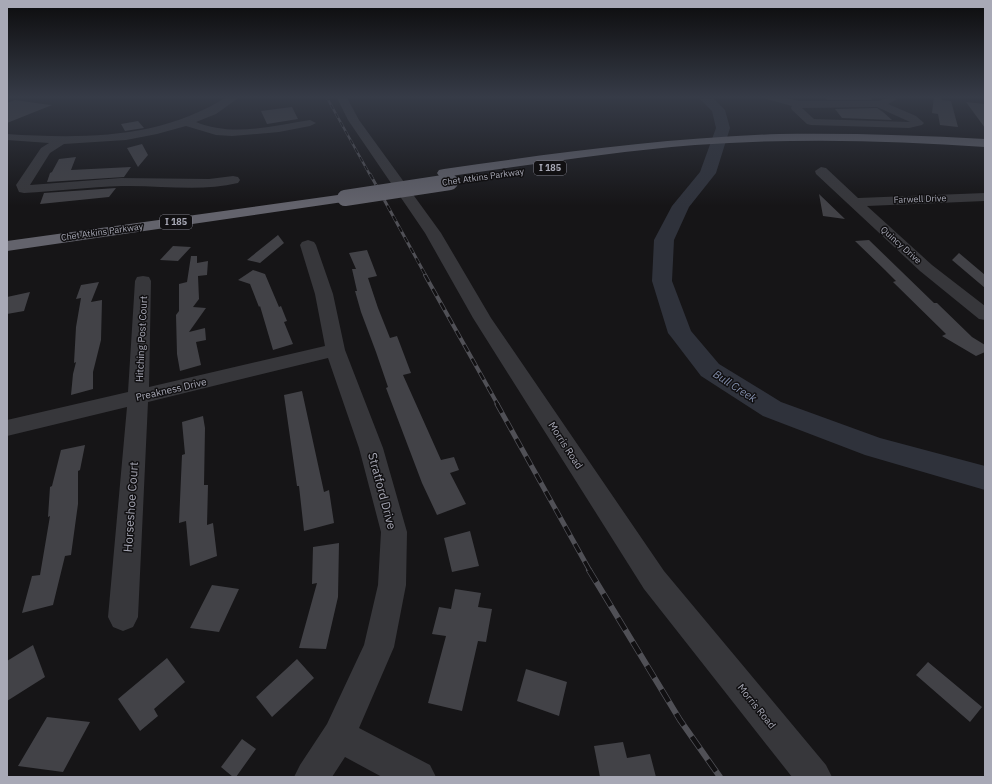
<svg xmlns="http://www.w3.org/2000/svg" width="992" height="784" font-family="'IBM Plex Sans',sans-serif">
  <rect width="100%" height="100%" fill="#161517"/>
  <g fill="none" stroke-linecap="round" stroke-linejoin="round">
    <path fill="#2f323b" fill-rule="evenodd" d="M697,96H711L725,110L730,128L716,173L689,207L674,240L672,281L691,331L719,364L781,402L880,438L985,466V490L865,455L763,416L701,376L672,338L668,333L652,281L654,240L672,206L700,172L716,128L712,111Z"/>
  </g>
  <path fill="#424247" d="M825,96H869L872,100H827Z
    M934,96H939L942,100L951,101L958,127L940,125L938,114L932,113Z
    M15,100L43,104L52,105L7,123V103Z
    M966,102L985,104V128Z
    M292,107L298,119L267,124L261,111Z
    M877,108L883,112L892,120L842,118L835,109Z
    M138,121L144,128L125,131L121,124Z
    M142,144L148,155L138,167L127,148Z
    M76,157L71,170L131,167L124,177L47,182L50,173L52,172L59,159Z
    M116,188L109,197L40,204L44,193Z
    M819,194L845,219L823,216Z
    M278,235L284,243L260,263L247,260Z
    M869,240L934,303H937L972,337L985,345V352L976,356L942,336L946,334L893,282L896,281L885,270L855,241Z
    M173,246L191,247L178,261L160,260Z
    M367,250L377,276L368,278L378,308L390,338L397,336L411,373L403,375L441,460L454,457L459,470L450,473L466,504L437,515L422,483L386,388L388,387L376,352L361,312L355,291H357L352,269H356L349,253Z
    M959,253L985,275V288L952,260Z
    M191,256H197V263L208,261L207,275L198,276L199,299L193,307L206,308L189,332L205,328L206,340L196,342L201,365L180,371L177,354L176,315L179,311V284L187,282Z
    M253,270L265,274L279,307L281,306L287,321L284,322L293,344L273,350L260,306L259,307L250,284L238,280Z
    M99,282L91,302L102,300L101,340L93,372V389L71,395L73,374L76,362L74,363L76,327L81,298L76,299L81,285Z
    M30,292L24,311L7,314V297Z
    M302,391L324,492L329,490L334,523L304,531L299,486H297L284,395Z
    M203,416L205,428L204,485H208L207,525L213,523L217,556L190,566L186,521L179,523L182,455L185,454L182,422Z
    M85,445L80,470L78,471V504L71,555L65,556L53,605L22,613L32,576L40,575L50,516L48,517L50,487L52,486L61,450Z
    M470,531L479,566L452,572L444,538Z
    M339,543L338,597L326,649L299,648L317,583L312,584L313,547Z
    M212,585L239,589L219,632L190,628Z
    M455,589L481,593L478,607L492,609L486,642L478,641L462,711L428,703L446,636L432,634L439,607L451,609Z
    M33,645L45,677L7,701V661Z
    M167,658L185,682L154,709L158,716L140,731L118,699Z
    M297,659L314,678L272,717L256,697Z
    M928,662L982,707L970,722L916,675Z
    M526,669L567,682L559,716L517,701Z
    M47,717L90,722L63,772L18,766Z
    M242,739L256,749L236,777H233L221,767Z
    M623,742L627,758L650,754L656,777H600L594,746Z"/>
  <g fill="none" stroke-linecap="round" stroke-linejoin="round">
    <path fill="#37373b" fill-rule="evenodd" d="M228,96H241L216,114L196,122C232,137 273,126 310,120L316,123L310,126L279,132L232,136L216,135L186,126L157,134L126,140L64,144L50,153L30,185L121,178L209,179L233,176L238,177L240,180L238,183C200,192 160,185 122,186C89,187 56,191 24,193L19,192L16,185L41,148L49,143L7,140V134C83,139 162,139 228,96Z
      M336,96H346L359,120L441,233L491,318L664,571L826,765L832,777H792L644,589L473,318L425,233L348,120Z
      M756,96H778L799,101H878L894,96L897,99L888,104L916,116L924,123L922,125L909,128L811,125L807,124L792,110L791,108L792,106ZM877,107L910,122L814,119L802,108Z
      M821,167L826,168L858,198L985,193V201L867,206L932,265L985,306V320L979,319L920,271L816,174L815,171Z
      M308,240L314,242L316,245L333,294L345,350L383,448L407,532L406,585L394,647L359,728L430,765L436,777H382L345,757L332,777H294L300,765L327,724L364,645L378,585L381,532L359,448L328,358L148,402L138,617L133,627L123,631L113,627L108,617L127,407L7,436V420L128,392L135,281L137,277L143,276L149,277L151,281L149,387L325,346L315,294L300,245L302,242Z"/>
    <path fill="#63636c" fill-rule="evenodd" d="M779,134C848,133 916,135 985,139V147C889,140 792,138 695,145C611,152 528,165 444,177L439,176L437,173L439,170L444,169C555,153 666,138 779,134Z
      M345,194L350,195L352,198L350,201L7,251V241Z"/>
    <g stroke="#505056" stroke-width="2.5">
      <path id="rail-far4" d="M326,96L370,175"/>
    </g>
    <g stroke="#505056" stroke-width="3">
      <path id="rail-far3" d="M370,174L426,276"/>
    </g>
    <g stroke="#505056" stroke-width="4">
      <path id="rail-far2" d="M425,275L498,405"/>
    </g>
    <g stroke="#505056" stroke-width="5">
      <path id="rail-far1" d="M497,404L590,571"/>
    </g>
    <g stroke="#505056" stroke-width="6">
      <path id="rail" d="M589,570L680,720L720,777"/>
    </g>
    <use href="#rail-far4" stroke="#111012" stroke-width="1.5" stroke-dasharray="5" stroke-linecap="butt"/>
    <use href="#rail-far3" stroke="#111012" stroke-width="2" stroke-dasharray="6" stroke-linecap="butt"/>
    <use href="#rail-far2" stroke="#111012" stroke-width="2.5" stroke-dasharray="8" stroke-linecap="butt"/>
    <use href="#rail-far1" stroke="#111012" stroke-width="3.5" stroke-dasharray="10" stroke-linecap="butt"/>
    <use href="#rail" stroke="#111012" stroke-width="4.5" stroke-dasharray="14" stroke-linecap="butt"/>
    <path stroke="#63636c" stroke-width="16" d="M345,198L450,182"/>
  </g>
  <linearGradient id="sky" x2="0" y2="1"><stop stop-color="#0c0c0d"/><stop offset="0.47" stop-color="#363b47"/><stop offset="1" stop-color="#363b47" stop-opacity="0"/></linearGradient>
  <rect width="992" height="206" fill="url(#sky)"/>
  <g text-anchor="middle" stroke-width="3" stroke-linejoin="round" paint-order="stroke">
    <g fill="#111012" stroke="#7b7b85" stroke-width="1">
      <rect x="534" y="161" width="32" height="14" rx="3"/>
      <rect x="160" y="215" width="32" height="14" rx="3"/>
    </g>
    <g font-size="9" font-weight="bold" fill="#a8a9b6">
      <text x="550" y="171">I 185</text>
      <text x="176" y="225">I 185</text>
    </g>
    <g font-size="9" fill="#a8a9b6" stroke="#111012">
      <text transform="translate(483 177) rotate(-8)" y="3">Chet Atkins Parkway</text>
      <text transform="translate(920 199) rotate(-2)" y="3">Farwell Drive</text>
      <text transform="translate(102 232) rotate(-8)" y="3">Chet Atkins Parkway</text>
      <text transform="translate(901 245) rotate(42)" y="3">Quincy Drive</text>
    </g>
    <g font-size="10" fill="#a8a9b6" stroke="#111012">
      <text transform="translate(141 339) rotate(-87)" y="4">Hitching Post Court</text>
      <text transform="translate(171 389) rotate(-13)" y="4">Preakness Drive</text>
      <text transform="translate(566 445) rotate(57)" y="4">Morris Road</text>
      <text transform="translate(757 706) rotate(51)" y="4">Morris Road</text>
    </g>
    <g font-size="11" font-style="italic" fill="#838fad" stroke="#111012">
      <text transform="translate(735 386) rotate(33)" y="4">Bull Creek</text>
    </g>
    <g font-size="12" fill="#a8a9b6" stroke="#111012">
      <text transform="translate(382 491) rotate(75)" y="4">Stratford Drive</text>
      <text transform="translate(131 507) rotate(-86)" y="4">Horseshoe Court</text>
    </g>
  </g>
  <rect width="992" height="784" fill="none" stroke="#a8a9b6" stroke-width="16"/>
</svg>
